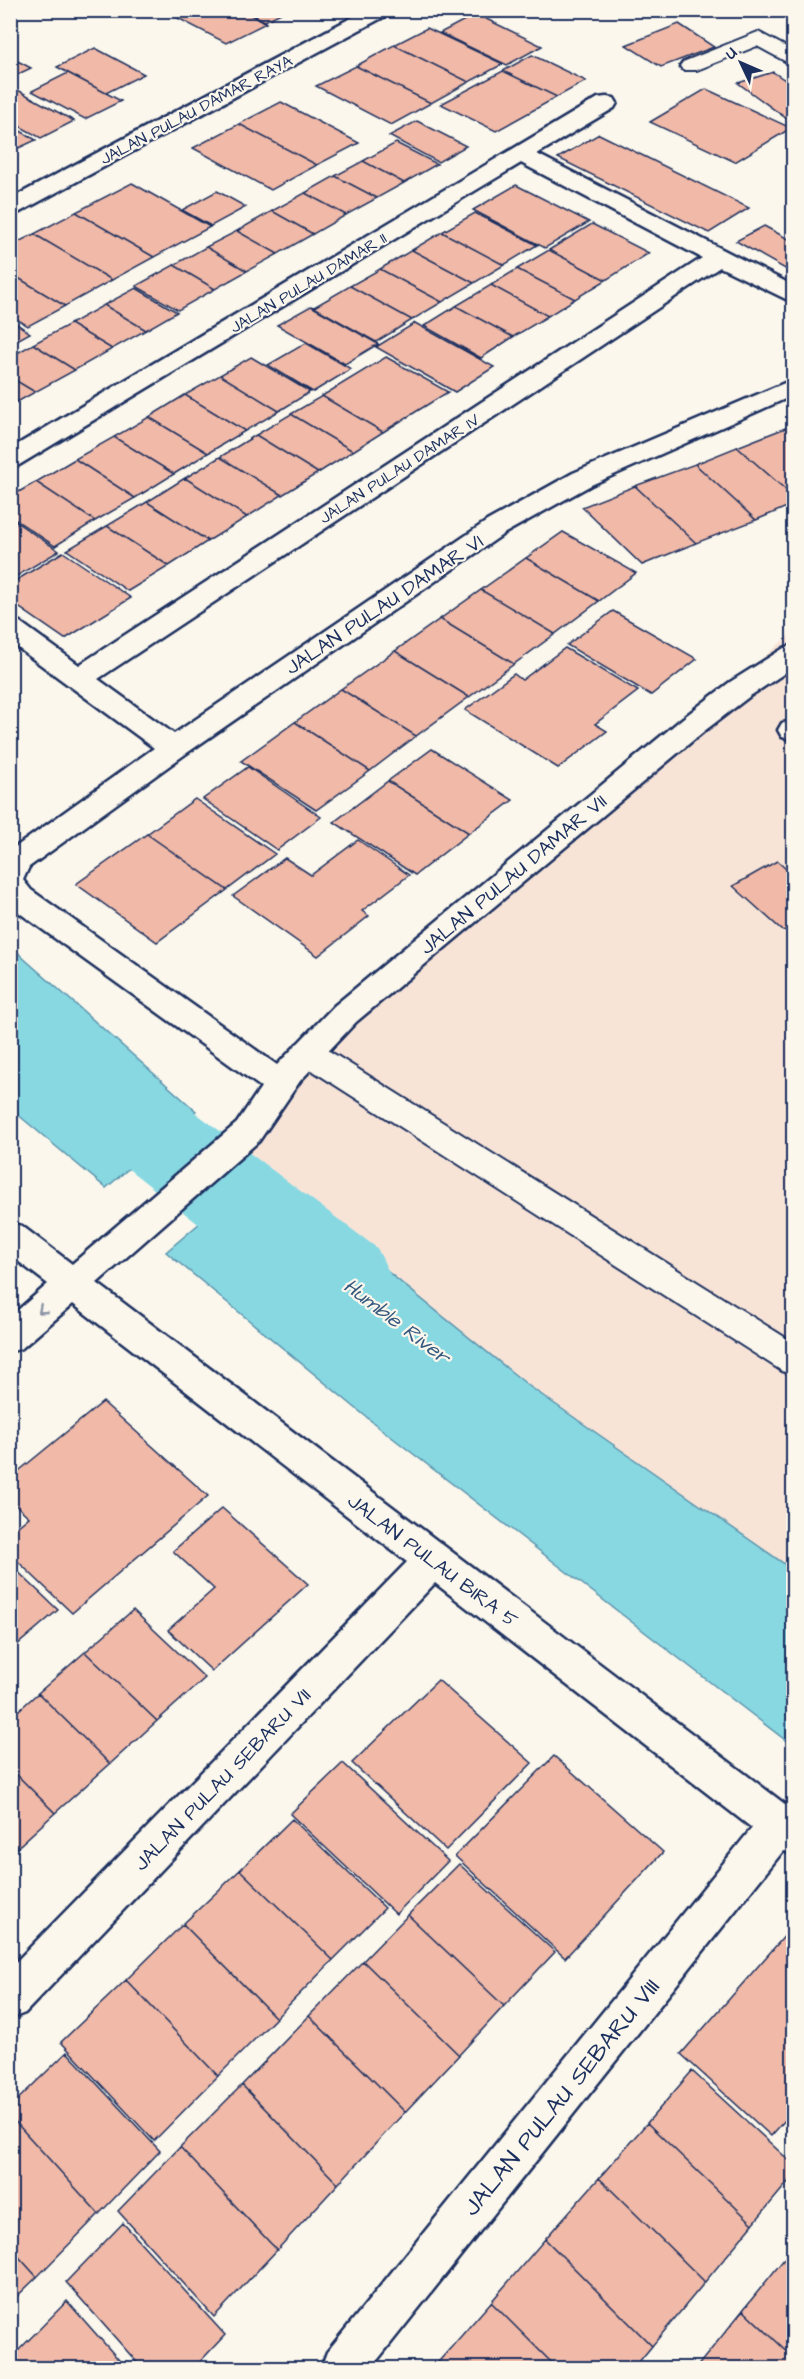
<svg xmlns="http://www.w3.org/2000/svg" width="804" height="2379" font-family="'Architects Daughter',sans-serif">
  <rect width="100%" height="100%" fill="#fbf7ec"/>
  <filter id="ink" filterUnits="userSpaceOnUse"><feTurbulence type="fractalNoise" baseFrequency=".0167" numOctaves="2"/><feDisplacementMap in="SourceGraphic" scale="12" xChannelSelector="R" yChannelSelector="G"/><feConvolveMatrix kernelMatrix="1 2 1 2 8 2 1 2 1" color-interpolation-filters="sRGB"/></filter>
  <g filter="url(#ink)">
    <path fill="#f8e4d7" d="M793,632V1610L207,1169L307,1052Z"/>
    <path fill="#88d8e2" stroke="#5c94ad" stroke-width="1.5" d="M11,943L21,956L196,1111L106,1188L11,1109Z
      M262,1170L529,1386L793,1570V1746L381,1429L166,1252Z"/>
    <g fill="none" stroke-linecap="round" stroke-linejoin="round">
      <path fill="#88d8e2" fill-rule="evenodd" d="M10,971L43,981L79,1026L377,1248L392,1278L377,1308L341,1320L305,1308L13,1078L10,1075Z"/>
    </g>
    <path fill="#f1b9a7" stroke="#1b2f5e" stroke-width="1.5" d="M169,10H241L266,23L226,43L166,12Z
      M244,10H287L265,21Z
      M476,14L542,46L507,65L440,33Z
      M679,24L714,47L661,67L626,45Z
      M427,28L503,64L469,82L394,45Z
      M394,45L469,82L431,103L356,66Z
      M95,48L144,74L106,93L57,67Z
      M532,55L586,81L557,97L503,71Z
      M10,57L31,68L10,78Z
      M356,66L431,103L391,125L316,86Z
      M503,71L557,97L496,131L441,104Z
      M773,72L794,86V124L738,83Z
      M68,73L106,93L121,101L85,119L32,91Z
      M14,88L74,121L41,138L10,121V89Z
      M706,89L791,128L735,162L650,122Z
      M281,102L359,143L317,165L239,124Z
      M417,121L466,146L438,162L389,136Z
      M239,124L317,165L271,190L193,148Z
      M10,125L36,140L10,152Z
      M599,134L749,208L709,233L558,158Z
      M396,143L437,164L404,183L363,161Z
      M363,161L404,183L377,198L335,176Z
      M335,176L377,198L346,215L305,193Z
      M132,183L210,227L154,257L76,212Z
      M516,185L589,222L545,248L473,210Z
      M217,191L246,207L211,226L182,210Z
      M305,193L346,215L313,234L272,211Z
      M272,211L313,234L278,254L237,231Z
      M76,212L154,257L112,280L34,234Z
      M475,213L537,245L504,265L442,232Z
      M592,224L649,253L606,280L549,250Z
      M764,226L794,242V266L787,270L736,241Z
      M237,231L278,254L247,271L206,247Z
      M442,232L504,265L474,283L412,250Z
      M34,234L112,280L65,306L10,273V246Z
      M206,247L247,271L215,289L174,265Z
      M412,250L474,283L442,302L380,269Z
      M549,250L606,280L575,299L517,269Z
      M174,265L215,289L178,310L136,286Z
      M380,269L442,302L412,320L350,286Z
      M517,269L575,299L548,316L491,285Z
      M10,273L65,306L28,326L10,315Z
      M491,285L548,316L513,337L456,306Z
      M350,286L412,320L376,342L314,307Z
      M136,288L177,312L146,330L104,305Z
      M104,305L146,330L112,349L70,324Z
      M311,306L378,344L345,364L277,325Z
      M456,306L513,337L481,358L424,326Z
      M10,321L14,322L30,333L10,344Z
      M415,323L494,367L455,392L376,347Z
      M70,324L112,349L75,370L33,344Z
      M306,343L351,369L313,392L268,365Z
      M33,344L75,370L35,392L10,377V357Z
      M251,357L310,392L279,411L220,375Z
      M386,357L448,392L383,432L322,396Z
      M220,375L279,411L245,431L185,395Z
      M10,377L35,392L10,406Z
      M185,395L245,431L208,453L149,417Z
      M322,396L383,432L353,451L291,414Z
      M291,414L353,451L318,473L256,435Z
      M149,417L208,453L174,474L114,437Z
      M793,425H794V497L737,447Z
      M256,435L318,473L282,495L220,457Z
      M114,437L174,474L135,498L75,459Z
      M737,447L794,497V504L756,520L695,464Z
      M220,457L282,495L247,517L185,478Z
      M75,459L135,498L95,521L36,482Z
      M695,464L756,520L696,543L635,486Z
      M185,478L247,517L208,541L147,502Z
      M36,482L95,521L55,546L10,516V497Z
      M635,486L696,543L642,565L582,507Z
      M147,502L208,541L169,566L107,526Z
      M10,518L59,551L10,580Z
      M107,526L169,566L128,591L67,550Z
      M563,532L636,573L599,601L526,558Z
      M63,552L131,598L65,639L10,601V584Z
      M526,558L599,601L555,634L481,590Z
      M481,590L555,634L514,664L440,619Z
      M613,611L697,659L651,695L567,645Z
      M440,619L514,664L469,697L395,651Z
      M565,648L638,691L595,724L607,731L558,768L465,710L514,674L522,680Z
      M395,651L469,697L416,736L341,689Z
      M341,689L416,736L370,771L295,722Z
      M295,722L370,771L316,810L241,761Z
      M432,749L513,800L469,833L388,781Z
      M248,767L321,817L277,850L203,799Z
      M388,781L469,833L415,875L334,822Z
      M195,799L275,854L227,890L147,834Z
      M147,834L227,890L157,942L76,884Z
      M358,840L409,875L362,911L369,916L318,956L233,896L285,858L311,875Z
      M777,861L794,876V925L783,931L733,886Z
      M103,1402L208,1496L72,1613L10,1554V1533L29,1517L10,1500V1478Z
      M222,1508L308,1584L212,1671L168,1630L214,1589L173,1551Z
      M10,1564L58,1610L10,1651Z
      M133,1610L205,1678L157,1721L85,1652Z
      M85,1652L157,1721L110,1764L38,1693Z
      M438,1680L532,1763L446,1850L352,1763Z
      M38,1693L110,1764L55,1813L10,1768V1718Z
      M554,1756L663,1852L565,1958L455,1856Z
      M343,1763L448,1861L396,1914L290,1814Z
      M10,1768L55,1813L10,1854Z
      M292,1819L385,1908L333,1960L240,1870Z
      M459,1864L555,1952L504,2006L408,1915Z
      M240,1870L333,1960L276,2018L183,1924Z
      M408,1915L504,2006L459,2055L363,1961Z
      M183,1924L276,2018L218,2076L126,1980Z
      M788,1932L794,1937V2110L771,2136L681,2054Z
      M363,1961L459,2055L405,2112L309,2016Z
      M126,1980L218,2076L154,2141L61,2042Z
      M309,2016L405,2112L338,2184L242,2085Z
      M67,2052L160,2151L99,2214L10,2116V2107Z
      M692,2071L794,2165V2175L753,2224L647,2123Z
      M242,2085L338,2184L277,2250L180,2147Z
      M10,2116L99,2214L37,2277L10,2247Z
      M647,2123L753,2224L705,2282L599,2178Z
      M180,2147L277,2250L214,2317L118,2211Z
      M599,2178L705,2282L652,2346L545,2239Z
      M123,2223L225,2335L194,2368H142L66,2282Z
      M545,2239L652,2346L634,2368H557L491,2302Z
      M10,2247L37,2277L10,2303Z
      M789,2253L794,2257V2358L743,2310Z
      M67,2301L126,2368H10V2359Z
      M491,2302L557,2368H433Z
      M743,2310L794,2358V2368H696Z"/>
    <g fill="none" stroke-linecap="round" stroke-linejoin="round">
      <g stroke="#1b2f5e" stroke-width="4">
        <path id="service" d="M758,32L794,51V66L757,46L697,70H683L680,66L683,62Z
          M307,1040L318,1044L794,1343V1375L782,1371L296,1060L292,1052L296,1044Z"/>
      </g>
      <g stroke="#1b2f5e" stroke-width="5">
        <path id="minor" d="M366,10H392L389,14L18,213L10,215V199Z
          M606,97L614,98L617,103L614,108L537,154L794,286V303L720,267L98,679L174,734L487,521L573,473L794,379V395L591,485L505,533L184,755L29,867L23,880L31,890L277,1065L334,1006L683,718L730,682L784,648L794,645V667L750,696L703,732L356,1022L300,1081L259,1141L97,1283L794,1811V1855L783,1851L371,2368H321L327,2352L752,1828L435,1583L25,2013L10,2019V1968L407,1562L73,1304L22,1348L10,1352V1317L48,1284L10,1255V1223L22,1226L72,1264L237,1123L261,1087L10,906V851L154,748L10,642V619L20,622L79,665L702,258L521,163L19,465L10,468V449L598,98Z
          M794,721V740L782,737L778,730L782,723Z"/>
      </g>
      <use href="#service" fill="#fbf7ec" fill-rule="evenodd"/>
      <use href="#minor" fill="#fbf7ec" fill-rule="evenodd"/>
    </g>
    <defs><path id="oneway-chevron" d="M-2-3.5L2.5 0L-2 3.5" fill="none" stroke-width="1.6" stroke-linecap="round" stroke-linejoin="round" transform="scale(1.5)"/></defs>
    <use stroke="#8b93a5" href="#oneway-chevron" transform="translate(42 1310) rotate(139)"/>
  </g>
  <g text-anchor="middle" stroke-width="4.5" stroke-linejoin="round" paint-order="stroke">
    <g font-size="16" fill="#1b2f5e" stroke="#fbf7ec">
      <text transform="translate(196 109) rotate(-28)" y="6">JALAN PULAU DAMAR RAYA</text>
      <text transform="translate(308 282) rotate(-31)" y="6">JALAN PULAU DAMAR II</text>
      <text transform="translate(399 468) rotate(-33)" y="6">JALAN PULAU DAMAR IV</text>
    </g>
    <g font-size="20" fill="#1b2f5e" stroke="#fbf7ec">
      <text transform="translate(384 604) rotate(-34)" y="7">JALAN PULAU DAMAR VI</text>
      <text transform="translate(513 874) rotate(-40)" y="7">JALAN PULAU DAMAR VII</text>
      <text transform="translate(433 1560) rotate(37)" y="7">JALAN PULAU BIRA 5</text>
      <text transform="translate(222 1779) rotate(-46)" y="7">JALAN PULAU SEBARU VII</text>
    </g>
    <g font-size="21" font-style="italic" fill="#36597f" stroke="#fbf7ec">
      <text transform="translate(397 1321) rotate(37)" y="7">Humble River</text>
    </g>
    <g font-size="24" fill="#1b2f5e" stroke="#fbf7ec">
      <text transform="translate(561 2097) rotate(-51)" y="8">JALAN PULAU SEBARU VIII</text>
    </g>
  </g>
  <rect width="804" height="2379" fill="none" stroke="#fbf7ec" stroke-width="36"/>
  <rect x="18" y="18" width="768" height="2343" fill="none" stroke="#1b2f5e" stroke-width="2" filter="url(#ink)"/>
  <g transform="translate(741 63) rotate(314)" stroke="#fbf7ec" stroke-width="4.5" paint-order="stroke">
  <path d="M0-4.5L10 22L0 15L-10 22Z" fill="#1b2f5e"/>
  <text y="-9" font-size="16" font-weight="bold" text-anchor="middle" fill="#1b2f5e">U</text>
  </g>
</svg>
